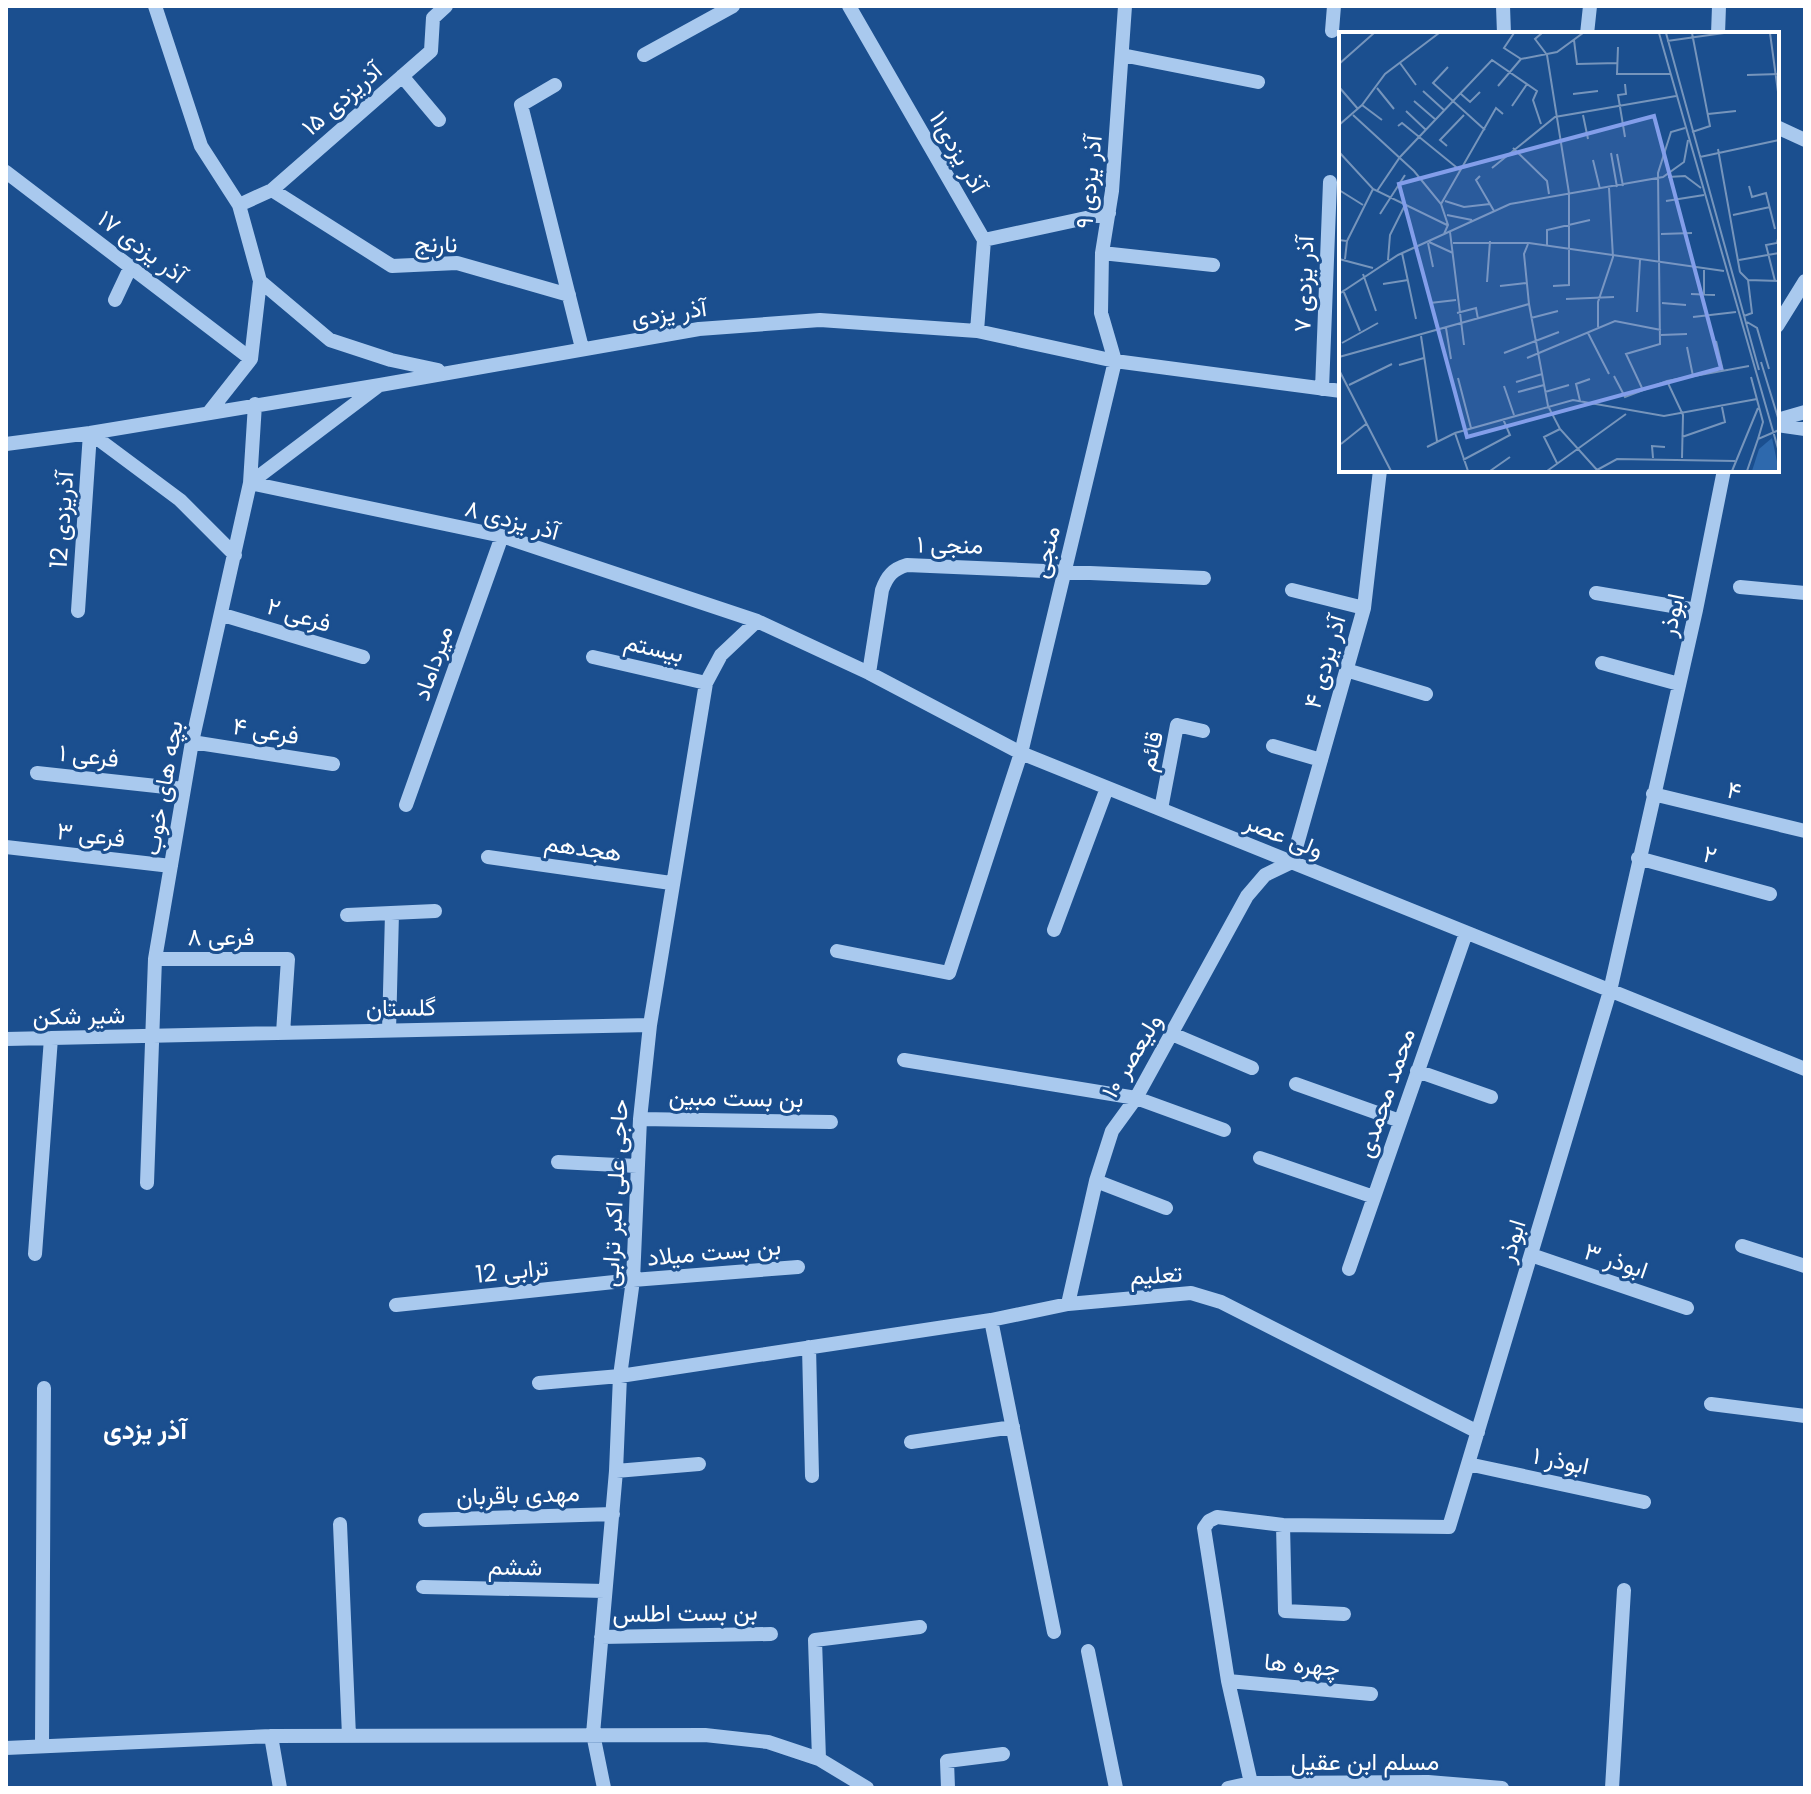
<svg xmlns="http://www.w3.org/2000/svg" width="1811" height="1794" font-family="Poppins,Vazirmatn,sans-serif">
  <rect width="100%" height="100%" fill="#1b4f8f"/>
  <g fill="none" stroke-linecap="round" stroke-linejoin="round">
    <path stroke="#a9c9ee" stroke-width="14" d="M155,6L201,146L239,205L260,281L251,359L210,411
      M849,6L984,240L977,331
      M1503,6L1504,34
      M1332,31L1334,6
      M1587,34L1590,6
      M1718,34L1719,6
      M644,55L733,6
      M1122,55L1258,82
      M402,76L439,120
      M555,85L521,105L582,348
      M1777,127L1805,140
      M6,172L251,359
      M272,190L392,266L457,263L569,295
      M239,205L272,190L431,51L433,18L446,6
      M984,240L1109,213
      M1102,253L1213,265
      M260,281L330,340L391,360L438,370
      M115,300L131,266
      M1777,326L1805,281
      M1322,389L1330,182
      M1777,420L1805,412
      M1777,425L1805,429
      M90,433L180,500L235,555
      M6,444L90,433L380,385L699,329L820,320L977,331L1115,361L1341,391
      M250,483L502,536L757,621L869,673L1021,753L1805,1069
      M250,483L377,387
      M1740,587L1805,593
      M1292,590L1364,608
      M1596,593L1696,610
      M78,611L90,433
      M223,615L363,657
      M593,657L706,683
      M1602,663L1679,684
      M1346,670L1426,694
      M869,673L882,590C887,576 893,569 907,565L1204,578
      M192,742L333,764
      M1273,746L1321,760
      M37,773L184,789
      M1653,794L1805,831
      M406,805L502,536
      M1161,809L1177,725L1203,731
      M6,847L171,866
      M488,857L671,883
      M1638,858L1770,894
      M347,915L435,911
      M1054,930L1107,788
      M837,951L949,973L1021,753L1115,361L1101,313L1102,253L1112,191L1125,6
      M155,959H288L283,1033
      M389,1031L392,913
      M1172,1034L1252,1068
      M6,1039L650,1025
      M904,1060L1136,1098L1224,1130
      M1417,1071L1491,1097
      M1296,1084L1400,1121
      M640,1119L831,1122
      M1260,1158L1374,1197
      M558,1162L637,1166
      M1096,1181L1166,1208
      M147,1183L155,959L192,742L250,483L255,404
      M1742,1246L1805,1266
      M35,1254L51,1038
      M1531,1255L1687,1308
      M1349,1269L1466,933
      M1068,1304L1096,1181L1112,1131L1136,1098L1247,896L1265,875L1292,862L1364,608L1380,470
      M396,1305L633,1280L798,1267
      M991,1320L1054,1632
      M809,1347L812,1476
      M539,1383L620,1376L991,1320L1068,1304L1191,1293L1221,1302L1478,1432
      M1711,1404L1805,1416
      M911,1442L1013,1427
      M1468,1464L1644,1502
      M616,1471L699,1464
      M425,1520L613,1514
      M340,1524L349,1736
      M1283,1525L1285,1611L1344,1614
      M423,1587L605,1591
      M601,1637L771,1634
      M1088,1651L1116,1788
      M1228,1681L1371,1694
      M271,1736L280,1788
      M42,1746L44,1388
      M6,1748L271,1736L705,1735L768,1742L819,1759L867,1788
      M819,1759L815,1640L920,1627
      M1251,1783L1228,1681L1204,1528L1209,1521L1217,1517L1283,1525L1449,1527L1610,991L1696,610L1724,470
      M604,1788L593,1734L616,1471L620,1376L633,1280L640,1119L650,1025L706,683L721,655L757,621
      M948,1788L947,1761L1003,1754
      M1228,1788L1251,1783L1428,1782L1502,1788
      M1612,1788L1624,1590"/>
  </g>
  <g text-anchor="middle" stroke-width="6" stroke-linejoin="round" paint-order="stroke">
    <g font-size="24" fill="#fff" stroke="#1b4f8f">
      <text transform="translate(342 99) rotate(-41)" y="8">۱۵ آذریزدی</text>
      <text transform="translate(958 152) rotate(60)" y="8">آذر یزدی۱۱</text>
      <text transform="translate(1089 182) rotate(-84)" y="8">آذر یزدی ۹</text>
      <text transform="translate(436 244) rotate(1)" y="8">نارنج</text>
      <text transform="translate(142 247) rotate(37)" y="8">آذر یزدی ۱۷</text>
      <text transform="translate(1304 284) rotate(-88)" y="8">آذر یزدی ۷</text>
      <text transform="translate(669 313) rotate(-8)" y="8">آذر یزدی</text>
      <text transform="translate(62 520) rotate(-86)" y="8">آذریزدی 12</text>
      <text transform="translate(512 520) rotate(15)" y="8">۸ آذر یزدی</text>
      <text transform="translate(950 545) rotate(1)" y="8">منجی ۱</text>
      <text transform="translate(1046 552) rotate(-76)" y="8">منجی</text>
      <text transform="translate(299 615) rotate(17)" y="8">فرعی ۲</text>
      <text transform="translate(1672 615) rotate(-78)" y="8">ابوذر</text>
      <text transform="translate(654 648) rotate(13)" y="8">بیستم</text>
      <text transform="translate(1325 662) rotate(-74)" y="8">۴ آذر یزدی</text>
      <text transform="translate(433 663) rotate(-71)" y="8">میرداماد</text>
      <text transform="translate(266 731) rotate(9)" y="8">فرعی ۴</text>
      <text transform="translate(1151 751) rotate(-77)" y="8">قائم</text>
      <text transform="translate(89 756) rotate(6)" y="8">فرعی ۱</text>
      <text transform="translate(163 788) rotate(-80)" y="8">بچه های خوب</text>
      <text transform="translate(1734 791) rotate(14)" y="8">۴</text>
      <text transform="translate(91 835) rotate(7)" y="8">فرعی ۳</text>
      <text transform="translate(1284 836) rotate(22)" y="8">ولی عصر</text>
      <text transform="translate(583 848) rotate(8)" y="8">هجدهم</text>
      <text transform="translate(1710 855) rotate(15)" y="8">۲</text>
      <text x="221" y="945">فرعی ۸</text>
      <text transform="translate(401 1008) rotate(-1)" y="8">گلستان</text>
      <text transform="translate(79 1016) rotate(-1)" y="8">شیر شکن</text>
      <text transform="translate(1132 1056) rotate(-59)" y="8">۱۰ ولیعصر</text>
      <text transform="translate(1386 1093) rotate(-71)" y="8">محمد محمدی</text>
      <text transform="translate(736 1098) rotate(1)" y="8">بن بست مبین</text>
      <text transform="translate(615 1193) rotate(-87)" y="8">حاجی علی اکبر ترابی</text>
      <text transform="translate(1512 1241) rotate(-73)" y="8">ابوذر</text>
      <text transform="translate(714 1252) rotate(-5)" y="8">بن بست میلاد</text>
      <text transform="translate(1616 1261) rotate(19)" y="8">ابوذر ۳</text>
      <text transform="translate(512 1271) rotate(-6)" y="8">ترابی 12</text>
      <text transform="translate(1156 1275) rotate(-4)" y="8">تعلیم</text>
      <text transform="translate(1561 1461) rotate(12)" y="8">ابوذر ۱</text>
      <text transform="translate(518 1495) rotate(-2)" y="8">مهدی باقربان</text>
      <text transform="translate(515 1567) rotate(1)" y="8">ششم</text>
      <text transform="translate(685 1613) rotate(-1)" y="8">بن بست اطلس</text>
      <text transform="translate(1302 1665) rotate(5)" y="8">چهره ها</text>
      <text x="1365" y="1770">مسلم ابن عقیل</text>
    </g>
    <g font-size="26" font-weight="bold" fill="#fff" stroke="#1b4f8f">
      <text x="145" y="1439">آذر یزدی</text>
    </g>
  </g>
  <g transform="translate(1339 32)">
    <rect width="440" height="440" fill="#1b4f8f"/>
    <path d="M433,406L440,439H413L420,417Z" fill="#2e69ad"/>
    <path fill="none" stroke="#7695bc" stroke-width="2" d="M175,1L165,16L182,27L218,20L244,1M203,1L196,7L208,23L230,161V253L214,254M320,1L440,420M327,1L420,338M353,1L371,94L353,100M431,1L440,67M235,8L238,32L279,31M328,9L385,1M279,15L278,42H332M61,31L77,53M0,32L35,1M109,35L94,51L146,98M408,43L440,42M159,54L182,27M0,55L19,77M38,56L55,77M84,59L106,79M122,62L131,70L141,60M234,62L259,59M75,69L97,88M23,73L43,88M173,74L188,52M67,79L87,98M369,82L397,79M14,83L75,139L102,172L109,193L105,202M244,83L249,107M0,93L23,73L46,42L100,1M59,94L63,91L122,139M286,105L279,63L287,62L286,52M108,114L101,108L125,83M174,116L208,149L210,162M379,117L401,240M0,120L34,157L108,193M272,121L278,155M278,122L284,154M361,125L440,108M254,128L261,157M153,136L216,85L337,64M141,144L137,148L155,179M329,145L346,144L362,156M410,154L413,165L427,161L436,197M0,158L24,173M38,159L61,125L153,28L198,59L194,68L202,92M106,169L125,175L151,172M327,169L365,163M102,172L157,76L164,82M41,182L66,143M108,183L133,188M394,183L431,175M111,200L125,313M322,202L353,201M0,208L8,209L6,227M8,209L34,157M90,210L114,221M89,211L94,235M114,211H190L385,239M189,212L185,222L190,272L209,374L221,397L259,439M208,214V198L251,188M63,221L77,287M0,227L34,236M49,228L51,203L65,175M400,228L440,221M401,240L409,248L440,249M24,242L37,279M436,249L427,213L438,211L440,202M148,250L151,209M44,252L69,248M161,254L188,251M4,258L21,299M0,262L59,223L171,172L324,145L345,130L349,108M352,262L376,263M365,263V236M227,267L275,265M91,271L117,268M323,271L347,273M298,280L301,228M118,281L137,276L139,287M405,284L413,281L409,248M354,285L397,280M192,286L219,279M408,290L418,296L430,337M259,295V270L274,225L270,156M107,296L112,327M249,301L270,342M322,303L348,302M82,304L98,409M377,309L384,339M3,311L39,291M348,315L354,344M165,321L220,300M0,325L190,272M188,326L276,289L322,298M422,330L440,389M60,333L85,326M0,338L52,439M275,344L286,365L328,349L410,334M412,345L424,390L419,407M119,346L132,396M328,349L344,383L343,426M177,350L203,342M10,353L53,332M165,354L175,383M303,356L287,322L321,312L319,141L332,100L346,96M179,360L205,353M206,360L230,353M241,369L237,352L251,347M116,401L129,439M343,405L386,390L383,375M2,412L27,392M88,415L116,401L234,368L325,384L418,367M314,426L313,414L326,415M124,428L171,403L164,387M218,431L205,405L221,397M258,438L278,427L396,429M151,439L171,425M208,439L287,382M393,439L419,376M408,439L419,407L440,398"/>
    <path fill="#839eea" fill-opacity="0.15" stroke="#839eea" stroke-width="4" d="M315,84L382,336L128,405L60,152Z"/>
    <rect width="440" height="440" fill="none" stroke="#fff" stroke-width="4"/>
  </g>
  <rect width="1811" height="1794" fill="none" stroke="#ffffff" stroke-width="16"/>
</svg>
